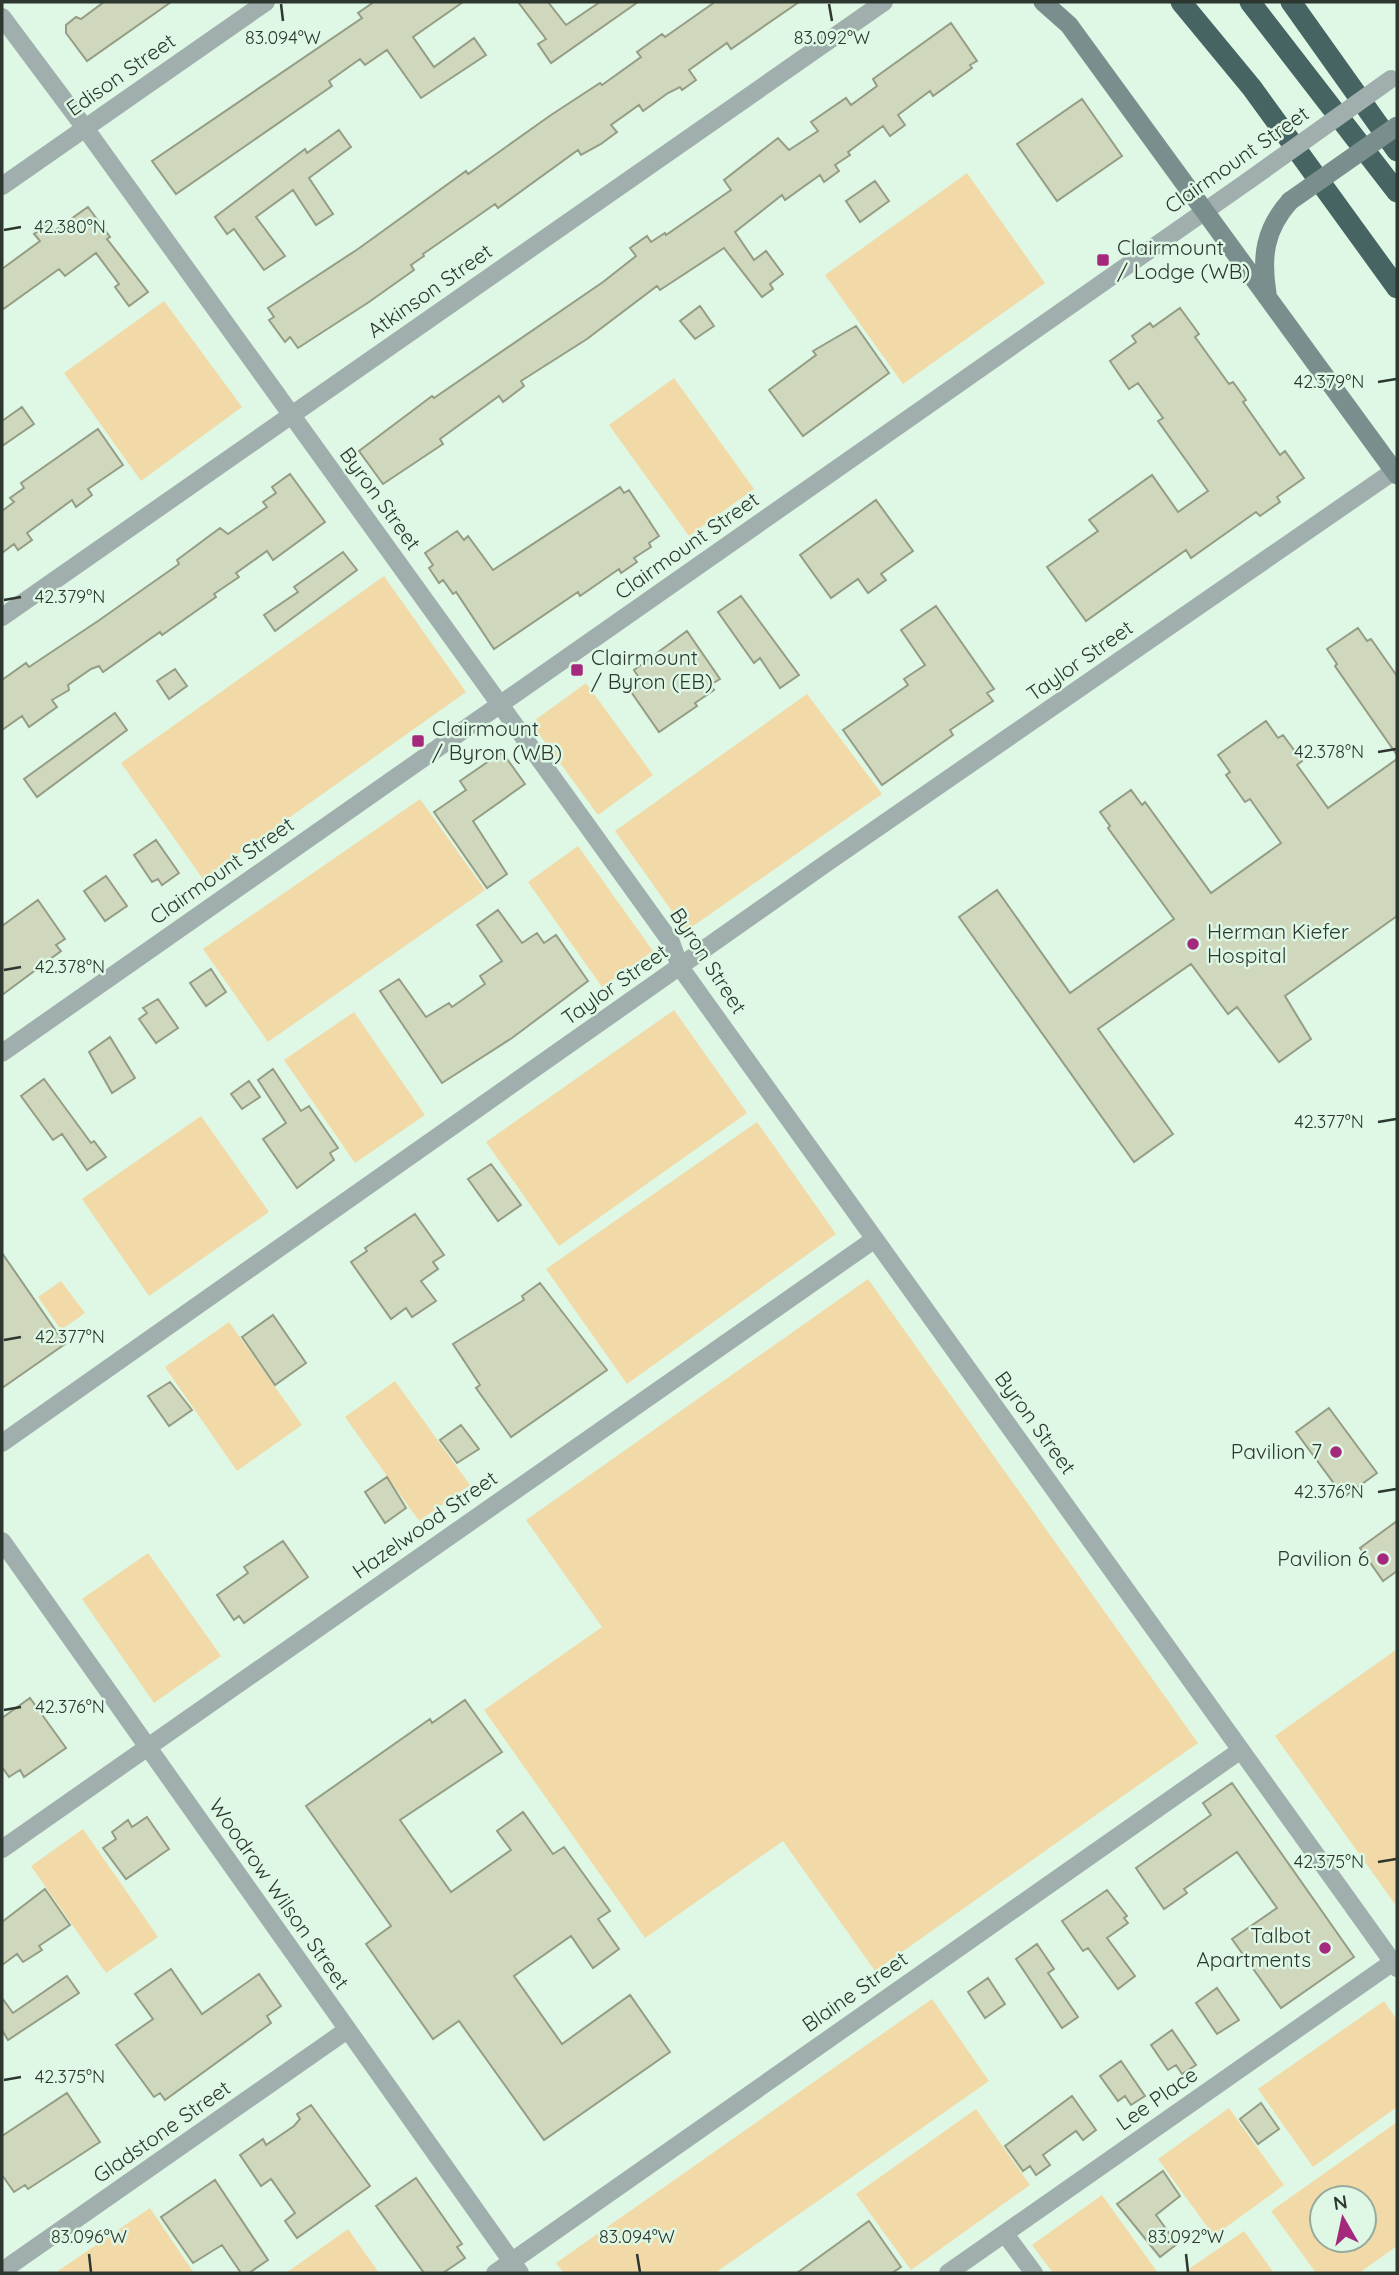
<svg xmlns="http://www.w3.org/2000/svg" width="1399" height="2275" font-family="Quicksand,sans-serif">
  <rect width="100%" height="100%" fill="#def8e5"/>
  <path fill="#f1daa7" fill-rule="evenodd" d="M967,173L1045,283L903,384L825,275Z
    M164,301L242,407L141,481L64,373Z
    M674,378L754,489L689,536L609,425Z
    M384,576L466,692L203,879L121,763Z
    M586,683L653,775L598,815L531,723Z
    M807,694L882,794L686,931L615,831Z
    M420,799L485,890L268,1042L203,949Z
    M578,846L653,951L602,987L528,882Z
    M674,1010L747,1113L559,1246L486,1142Z
    M354,1012L425,1115L355,1163L284,1060Z
    M201,1116L269,1212L149,1296L82,1199Z
    M757,1122L836,1234L627,1384L546,1269Z
    M868,1279L1198,1743L875,1971L783,1841L645,1938L484,1710L602,1627L526,1520Z
    M61,1281L85,1313L61,1330L38,1297Z
    M229,1322L302,1425L237,1471L165,1367Z
    M395,1381L470,1485L419,1521L345,1417Z
    M148,1553L221,1656L154,1703L82,1599Z
    M1397,1649V1907L1275,1736Z
    M83,1829L158,1937L106,1973L31,1866Z
    M932,1999L989,2081L715,2273H564L556,2263Z
    M1384,2001L1397,2020V2107L1313,2167L1258,2089Z
    M1229,2108L1284,2185L1214,2236L1158,2159Z
    M976,2109L1030,2185L911,2270L856,2194Z
    M1397,2122V2246L1359,2273H1316L1271,2211ZM1322,2198H1364V2240H1322Z
    M1102,2195L1158,2273H1053L1032,2245Z
    M150,2208L194,2273H55Z
    M348,2229L379,2273H286Z
    M1244,2231L1274,2273H1183Z"/>
  <path fill="#cfd7bd" stroke="#959d84" stroke-width="2" d="M104,2H171L87,61L66,33V25L76,17L81,19Z
    M374,2H463L413,37L434,67L474,38L486,55L421,98L387,50L365,65L360,59L329,81L332,86L176,194L152,161L362,18L358,13Z
    M518,2H548L566,25L600,2H638L551,63L538,44L546,39Z
    M715,2H799L731,49L727,43L689,70L696,80L682,90L680,87L668,93L643,111L639,105L611,125L617,132L601,144L581,155L578,150L498,208L495,204L462,227L423,254L424,256L411,265L414,270L369,302L298,348L290,337L285,342L269,320L274,317L268,308L358,249L466,171L468,174L551,115L600,83L602,85L641,57L637,52L662,34L665,37Z
    M951,23L977,61L970,65L972,68L933,96L930,91L898,115L905,125L890,136L883,126L848,152L850,155L835,165L839,171L824,182L820,175L785,200L782,195L735,232L754,260L766,251L783,274L770,284L773,289L762,297L724,248L660,290L657,286L587,339L521,381L524,386L503,402L499,396L440,439L443,444L383,484L359,451L432,396L434,398L603,282L636,256L630,248L647,236L651,242L665,233L666,235L731,190L724,180L778,138L789,150L818,131L811,122L846,98L851,105L877,86L873,79Z
    M1082,99L1122,156L1057,201L1017,144Z
    M339,130L351,147L309,178L333,214L316,225L293,190L256,217L285,256L264,270L234,229L227,234L215,217L305,149L307,153Z
    M875,181L889,201L860,222L846,201Z
    M88,207L110,237L107,239L148,292L129,306L115,287L119,284L96,253L65,276L59,269L2,310V269L40,241L34,234L48,224L54,231Z
    M700,306L714,326L695,339L680,321Z
    M1180,308L1199,334L1195,337L1229,384L1233,382L1246,400L1243,402L1280,455L1285,451L1304,478L1277,497L1280,502L1260,516L1256,512L1191,558L1186,550L1086,621L1047,567L1098,531L1089,520L1152,475L1178,512L1208,491L1158,421L1163,418L1138,383L1129,389L1110,361L1136,342L1132,336L1150,323L1153,327Z
    M856,326L889,373L803,436L769,390L816,355L813,351Z
    M22,407L34,424L2,446V421Z
    M98,429L123,465L88,489L92,495L76,507L72,500L27,533L32,540L18,550L14,544L2,553V511L14,502L10,498L24,488L21,483Z
    M290,474L325,522L273,560L267,551L236,573L239,577L214,594L216,597L162,635L160,632L103,672L99,666L91,669L68,685L69,690L52,700L57,707L29,727L22,716L2,730V680L26,663L29,667L98,621L179,564L177,560L220,528L228,534L267,507L263,502L276,493L272,487Z
    M620,487L624,493L629,490L659,536L649,543L651,547L634,558L637,562L621,573L619,569L580,596L578,592L494,649L456,592L453,594L443,580L439,583L429,568L433,565L425,553L457,531L464,540L468,536L493,570Z
    M876,500L913,551L881,574L886,580L868,593L858,579L831,598L800,555Z
    M343,552L357,570L275,631L264,615L298,592L294,587Z
    M741,596L799,675L780,688L760,658L754,663L718,612Z
    M936,606L994,689L987,693L993,701L950,730L953,735L882,785L843,730L908,685L904,679L925,665L901,630Z
    M1358,628L1367,641L1371,639L1397,676V755L1335,666L1337,664L1327,649Z
    M687,631L720,679L710,685L714,690L695,703L697,706L659,732L627,686L639,678L634,670Z
    M175,669L187,686L169,699L157,681Z
    M115,713L127,730L37,797L24,779Z
    M1266,721L1278,738L1283,735L1302,761L1297,765L1328,808L1397,759V916L1285,996L1311,1039L1279,1062L1237,1007L1228,1014L1191,964L1098,1029L1173,1134L1134,1162L959,917L997,890L1070,993L1174,919L1108,828L1110,826L1100,812L1131,790L1142,805L1145,802L1211,893L1281,843L1250,799L1245,802L1226,775L1230,772L1218,755Z
    M502,752L525,784L473,821L507,874L487,888L434,812L466,790L460,781Z
    M156,840L179,873L162,885L158,879L152,882L134,855Z
    M106,876L127,906L105,921L84,891Z
    M38,900L65,939L56,945L61,951L2,995V926Z
    M498,910L522,943L537,933L544,943L556,935L588,981L512,1038L442,1083L380,991L399,979L426,1017L449,1003L452,1007L485,984L480,976L502,961L477,925Z
    M211,969L226,992L206,1006L190,983Z
    M158,999L178,1028L156,1043L139,1019L147,1013L143,1008Z
    M110,1037L135,1078L112,1093L89,1052Z
    M273,1069L301,1111L309,1106L338,1148L330,1153L334,1160L297,1188L263,1139L286,1123L258,1080Z
    M44,1079L91,1143L94,1141L106,1157L87,1170L62,1134L53,1140L21,1096Z
    M249,1081L260,1097L242,1109L231,1094Z
    M491,1164L521,1205L498,1221L468,1179Z
    M415,1214L444,1255L433,1262L438,1269L421,1281L436,1301L412,1317L406,1308L391,1319L351,1262L367,1251L365,1248Z
    M2,1253L65,1344L2,1388Z
    M540,1283L607,1370L511,1437L476,1388L480,1385L453,1344L524,1300L522,1296Z
    M273,1315L306,1363L275,1385L242,1337Z
    M170,1382L192,1410L169,1426L148,1396Z
    M1329,1408L1377,1473L1344,1497L1296,1432Z
    M461,1425L479,1449L457,1463L440,1440Z
    M387,1477L406,1508L385,1523L365,1492Z
    M1397,1521V1571L1383,1581L1360,1548Z
    M283,1541L308,1577L244,1623L239,1616L234,1620L217,1595L248,1573L244,1567Z
    M30,1698L66,1748L24,1777L20,1770L9,1777L2,1767V1718Z
    M465,1700L502,1752L400,1820L451,1892L511,1850L497,1831L523,1812L553,1854L564,1847L610,1911L598,1919L619,1949L593,1968L571,1936L514,1976L562,2044L630,1995L670,2052L544,2140L459,2021L433,2039L366,1944L391,1926L306,1806L430,1719L432,1723Z
    M1232,1783L1354,1957L1281,2008L1232,1939L1277,1908L1237,1852L1184,1889L1187,1893L1164,1909L1136,1868L1211,1815L1203,1803Z
    M147,1817L169,1849L126,1879L103,1848L116,1839L112,1832L128,1820L132,1827Z
    M45,1889L70,1925L39,1946L42,1950L23,1962L17,1954L2,1965V1922Z
    M1107,1890L1127,1916L1124,1918L1128,1923L1107,1938L1135,1976L1118,1989L1088,1948L1083,1951L1062,1921Z
    M1037,1944L1054,1969L1048,1973L1078,2017L1062,2028L1016,1959Z
    M171,1969L202,2014L259,1974L281,2006L267,2016L271,2023L165,2100L160,2093L154,2097L116,2045L153,2019L135,1994Z
    M67,1976L79,1993L8,2040L2,2030V1998L13,2013Z
    M988,1978L1005,2004L985,2018L968,1992Z
    M1217,1988L1239,2020L1217,2034L1196,2003Z
    M1172,2030L1196,2065L1182,2074L1176,2065L1168,2070L1151,2045Z
    M1121,2061L1145,2096L1131,2105L1125,2096L1118,2101L1100,2076Z
    M67,2093L100,2142L28,2189L25,2185L14,2192L2,2175V2136Z
    M1072,2096L1096,2130L1083,2140L1076,2131L1043,2155L1050,2165L1036,2175L1030,2166L1023,2171L1005,2146Z
    M1261,2103L1279,2129L1258,2144L1240,2119Z
    M311,2105L370,2186L297,2238L285,2221L295,2213L271,2179L261,2186L240,2155L263,2139L266,2145L294,2126L300,2119L297,2114Z
    M1163,2171L1180,2196L1156,2215L1177,2244L1160,2257L1117,2204Z
    M416,2178L462,2244L457,2247L465,2258L443,2273H424L376,2206Z
    M215,2180L268,2260L249,2273H241L222,2245L193,2263L161,2217Z
    M869,2221L901,2267L892,2273H797Z"/>
  <g fill="none" stroke-linecap="round" stroke-linejoin="round">
    <path stroke="#a0afad" stroke-width="18" d="M2,17L85,128L671,942L680,967L1397,1968
      M2,186L266,2
      M2,617L884,2
      M2,1053L1248,181
      M2,1443L828,862L1394,471
      M2,1541L520,2273
      M2,1849L875,1239
      M1005,2234L1034,2273
      M2,2271L347,2030
      M495,2273L1241,1750
      M948,2273L1393,1962"/>
    <path stroke="#7a8f8d" stroke-width="19" d="M1043,2L1069,25L1397,475
      M1267,293C1261,256 1265,229 1290,201"/>
    <path stroke="#466562" stroke-width="21" d="M1181,2L1252,88L1397,288
      M1250,2L1397,192
      M1291,2L1397,151"/>
    <path stroke="#a0afad" stroke-width="18" d="M1248,181L1391,79"/>
    <path stroke="#7a8f8d" stroke-width="19" d="M1290,201L1397,126"/>
  </g>
  <path fill="none" stroke="#2d3730" stroke-width="2.5" d="M281,4L283,21M829,4L832,21M4,230L21,227M1378,382L1396,379M4,600L21,597M1378,752L1396,749M4,970L21,967M1378,1122L1396,1119M4,1340L21,1337M1378,1492L1396,1489M4,1710L21,1707M1378,1862L1396,1859M4,2080L21,2077M89,2254L91,2272M637,2254L640,2272M1186,2254L1188,2272"/>
  <g fill="#a4287b" stroke="#def8e5" stroke-width="2.5">
    <rect x="1096" y="253" width="14" height="14" rx="3.5"/>
    <rect x="570" y="663" width="14" height="14" rx="3.5"/>
    <rect x="411" y="734" width="14" height="14" rx="3.5"/>
    <circle cx="1193" cy="944" r="7"/>
    <circle cx="1336" cy="1452" r="7"/>
    <circle cx="1383" cy="1559" r="7"/>
    <circle cx="1325" cy="1948" r="7"/>
  </g>
  <g text-anchor="middle" stroke-width="5" stroke-linejoin="round" paint-order="stroke">
    <g font-size="21" fill="#2d3730" stroke="#def8e5">
      <text transform="translate(121 75) rotate(-35)" y="7">Edison Street</text>
      <text transform="translate(1237 160) rotate(-35)" y="7">Clairmount Street</text>
      <text transform="translate(430 291) rotate(-35)" y="7">Atkinson Street</text>
      <text transform="translate(380 499) rotate(54)" y="7">Byron Street</text>
      <text transform="translate(687 546) rotate(-35)" y="7">Clairmount Street</text>
      <text transform="translate(1080 661) rotate(-35)" y="7">Taylor Street</text>
      <text transform="translate(222 871) rotate(-35)" y="7">Clairmount Street</text>
      <text transform="translate(708 961) rotate(57)" y="7">Byron Street</text>
      <text transform="translate(615 985) rotate(-35)" y="7">Taylor Street</text>
      <text transform="translate(1035 1423) rotate(54)" y="7">Byron Street</text>
      <text transform="translate(425 1525) rotate(-35)" y="7">Hazelwood Street</text>
      <text transform="translate(279 1894) rotate(55)" y="7">Woodrow Wilson Street</text>
      <text transform="translate(855 1992) rotate(-35)" y="7">Blaine Street</text>
      <text transform="translate(1157 2099) rotate(-35)" y="7">Lee Place</text>
      <text transform="translate(162 2132) rotate(-35)" y="7">Gladstone Street</text>
    </g>
    <g font-size="21" fill="#2d3730" stroke="#def8e5" text-anchor="start">
      <text x="1117" y="255">Clairmount<tspan x="1117" dy="24">/ Lodge (WB)</tspan></text>
      <text x="591" y="665">Clairmount<tspan x="591" dy="24">/ Byron (EB)</tspan></text>
      <text x="432" y="736">Clairmount<tspan x="432" dy="24">/ Byron (WB)</tspan></text>
      <text x="1207" y="939">Herman Kiefer<tspan x="1207" dy="24">Hospital</tspan></text>
      <text x="1322" y="1459" text-anchor="end">Pavilion 7</text>
      <text x="1369" y="1566" text-anchor="end">Pavilion 6</text>
      <text x="1311" y="1943" text-anchor="end">Talbot<tspan x="1311" dy="24">Apartments</tspan></text>
    </g>
  </g>
  <g font-size="18" text-anchor="middle" fill="#2d3730" stroke="#def8e5" stroke-width="5" stroke-linejoin="round" paint-order="stroke">
    <text x="283" y="44">83.094°W</text>
    <text x="832" y="44">83.092°W</text>
    <text x="70" y="233">42.380°N</text>
    <text x="1329" y="388">42.379°N</text>
    <text x="70" y="603">42.379°N</text>
    <text x="1329" y="758">42.378°N</text>
    <text x="70" y="973">42.378°N</text>
    <text x="1329" y="1128">42.377°N</text>
    <text x="70" y="1343">42.377°N</text>
    <text x="1329" y="1498">42.376°N</text>
    <text x="70" y="1713">42.376°N</text>
    <text x="1329" y="1868">42.375°N</text>
    <text x="70" y="2083">42.375°N</text>
    <text x="89" y="2243">83.096°W</text>
    <text x="637" y="2243">83.094°W</text>
    <text x="1186" y="2243">83.092°W</text>
  </g>
  <rect width="1399" height="2275" fill="none" stroke="#2d3730" stroke-width="7"/>
  <g transform="translate(1343 2219) rotate(351)"><circle r="33" fill="#def8e5" stroke="#97ab9d" stroke-width="2"/>
  <path d="M0-5L12 26L0 18L-12 26Z" fill="#a4287b"/>
  <text y="-10" font-size="19" font-weight="bold" text-anchor="middle" fill="#2d3730">N</text>
  </g>
</svg>
